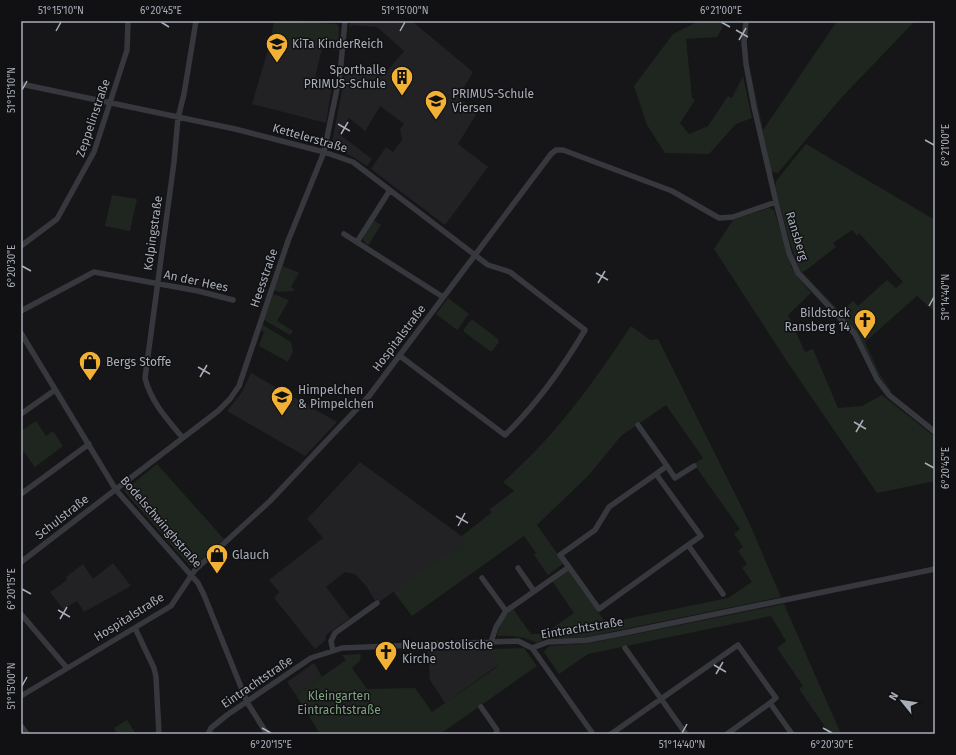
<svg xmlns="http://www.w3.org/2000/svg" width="956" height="755" font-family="'Fira Sans',sans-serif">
  <rect width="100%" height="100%" fill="#161618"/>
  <path fill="#222225" d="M350,21H412L473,72L458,97L477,113L458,144L488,167L445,225L371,169L386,147L393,152L402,140L400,129L404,124L380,106L365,131L349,118L338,133L372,159L367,166L353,157L333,147L332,143L346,69L383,76L404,51L377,27L352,25L349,28Z
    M270,43L322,48L315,77L333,80L326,123L252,104Z
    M251,373L337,422L305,456L227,411L242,392Z
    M360,462L467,540L379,602L377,599L375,601L367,587L355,574L345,572L326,587L350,618L326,635L325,641L315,649L274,598L279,592L269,580L323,538L307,519Z
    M113,563L131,586L84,612L77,601L63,609L50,592L67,580L66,577L83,564L93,579Z
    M784,603L587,644L549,646L596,641Z
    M490,649L497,666L445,703L430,680L428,651Z
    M314,663L322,677L296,695L287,682Z"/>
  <path fill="#1e261f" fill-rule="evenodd" d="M274,21L337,24L339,27L338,50L270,43Z
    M699,21H720L723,27L717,37L686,39L692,98L695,100L680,123L689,134L708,126L728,96L732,98L743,76L752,118L736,124L709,154L665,153L647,125L634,86L673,34Z
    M837,21H915L842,97L778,173L771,172L750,75L751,74L763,130Z
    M806,144L935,220V312L917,296L865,342L879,373L891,391L890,392L878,374L858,334L800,272L790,242L775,187L776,181ZM852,230L857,236L859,233L903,282L896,288L887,280L858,306L853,301L840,312L802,272L805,271L836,247L833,243Z
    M112,195L137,199L130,231L105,226Z
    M769,208L774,210L791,266L797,276L811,293L788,315L805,352L813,349L838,408L862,406L882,395L935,437V472L933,475H935V481L877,493L786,360L714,249L733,220Z
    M373,220L381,225L368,246L363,240L364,235Z
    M283,266L299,273L291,287L294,289V291L278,292L274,290Z
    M273,294L289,300L277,321L293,331L290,335L264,320Z
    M448,298L469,314L457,330L436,314Z
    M473,320L498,339L499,342L492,351H490L464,332V329L470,321Z
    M263,325L291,342L293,351L288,362L259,346L264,332L261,330Z
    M631,326L650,340L658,339L748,520L781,597L586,637L545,639L537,643C525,637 510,635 497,636C499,624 505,616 513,609L531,634H544L574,613L552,581L568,570L606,623L728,598L752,582L742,568L747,564L738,551L743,547L734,534L740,529L694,464L703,458L666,405L621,436L588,476L537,525L564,563L548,575L534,555L536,553L524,536L412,616L393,591L466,540L462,536L492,512L489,510L514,491L503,482C557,434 591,386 631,326Z
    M36,421L46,436L53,431L63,446L35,467L24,452L21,454V431Z
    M157,464L224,539L200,561H194L190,566L124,491L126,484L130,486Z
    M784,604L841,734H830L799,689L803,686L777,648L786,641L771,616L588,654L559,674L544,652L549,646L587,644Z
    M524,648L537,666L440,734H320L296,695L346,660L342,655L361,654L360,661L352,668L367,689L415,688L432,712L497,667L490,649Z
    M127,720L136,734H117L114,728Z"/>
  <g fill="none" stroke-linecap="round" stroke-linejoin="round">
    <path stroke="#37383d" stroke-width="5.5" d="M746,21L744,42L746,64L754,107L776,202L789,253L798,273L855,334L877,379L889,395L935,432
      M21,84L235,129L324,152L353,162L488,265L510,272L585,330C562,369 537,404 505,435L400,356
      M344,234L443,297
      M357,242L390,190
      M21,246L57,219L94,152L127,50L128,21
      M21,311L94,272L198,291L233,300
      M21,333L116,490L198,583L204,595L247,702L267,734
      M21,414L55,390
      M638,425L667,466L656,474L701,536L688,545L723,594
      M182,437C167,419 151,402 145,378L174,162L178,118L184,94L196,21
      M667,466L675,478L694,466
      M21,494L89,444
      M21,562L218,411L230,399L239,386L288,241L324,152L340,74L345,21
      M569,567L599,609L688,545
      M518,568L534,591
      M482,578L506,611
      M21,614L67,668
      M135,628L154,668L156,677L159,734
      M491,642L496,627L506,611L569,567L560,555L595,530L609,507L656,474
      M532,648L548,642L587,640L614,635L935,569
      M625,648L686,734
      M333,651L331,641L335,633L377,603
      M21,696L171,606L195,570L270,501L369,396L551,154L556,150H563L672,191L719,218L733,217L776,202
      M481,707L497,730L496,734
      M21,726L27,734
      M208,734L211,728L227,715L311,658L342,648L518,641L532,648L593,734
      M611,734L738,645L776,698L770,703L792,734
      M727,734L770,703"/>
  </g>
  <path fill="none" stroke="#a8adb8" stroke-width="1.5" d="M161,22L169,27M721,22L730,27M736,30L748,37M56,31L61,22M400,31L405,22M739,40L746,28M22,90L27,81M338,124L350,131M341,134L348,122M925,140L934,145M22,266L31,271M596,273L608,280M598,283L605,271M929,306L934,297M198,367L210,374M200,377L207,365M854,422L866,429M856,432L863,420M925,463L934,468M456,516L468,523M458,526L465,513M22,589L31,594M58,610L70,617M60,619L67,607M714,665L726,672M716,674L723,662M22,686L27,677M262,728L271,733M823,728L832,733M682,733L687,724"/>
  <defs>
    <g id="school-pin" transform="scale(1.15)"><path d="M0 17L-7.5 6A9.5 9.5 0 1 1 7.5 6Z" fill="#f2b134" stroke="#111113"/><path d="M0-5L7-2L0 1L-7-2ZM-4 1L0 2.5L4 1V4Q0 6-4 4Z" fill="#111"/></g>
    <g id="building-pin" transform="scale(1.15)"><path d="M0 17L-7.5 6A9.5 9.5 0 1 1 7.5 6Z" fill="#f2b134" stroke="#111113"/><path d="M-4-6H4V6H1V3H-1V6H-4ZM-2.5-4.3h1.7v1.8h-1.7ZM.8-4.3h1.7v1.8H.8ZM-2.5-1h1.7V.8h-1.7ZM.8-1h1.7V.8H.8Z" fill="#111"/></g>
    <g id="church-pin" transform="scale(1.15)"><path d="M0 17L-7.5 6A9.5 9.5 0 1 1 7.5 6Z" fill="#f2b134" stroke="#111113"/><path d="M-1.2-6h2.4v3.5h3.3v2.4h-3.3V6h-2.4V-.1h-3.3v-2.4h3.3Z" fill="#111"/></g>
    <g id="shop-pin" transform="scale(1.15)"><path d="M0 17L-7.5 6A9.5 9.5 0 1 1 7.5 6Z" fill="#f2b134" stroke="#111113"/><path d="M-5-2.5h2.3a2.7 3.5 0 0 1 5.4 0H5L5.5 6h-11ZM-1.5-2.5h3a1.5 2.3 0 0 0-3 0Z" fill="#111"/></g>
  </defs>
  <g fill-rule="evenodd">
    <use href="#school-pin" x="277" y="44"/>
    <use href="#building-pin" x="402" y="77"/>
    <use href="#school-pin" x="436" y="101"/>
    <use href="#church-pin" x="865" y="320"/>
    <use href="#shop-pin" x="90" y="362"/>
    <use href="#school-pin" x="282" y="397"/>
    <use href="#shop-pin" x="217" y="555"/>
    <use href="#church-pin" x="386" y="652"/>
  </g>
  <g text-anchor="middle" stroke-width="3" stroke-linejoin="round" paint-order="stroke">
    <g font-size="12" fill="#a8adb8" stroke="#111113" text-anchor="start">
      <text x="292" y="48">KiTa KinderReich</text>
      <text x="386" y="74" text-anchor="end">Sporthalle<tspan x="386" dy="14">PRIMUS-Schule</tspan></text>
      <text x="452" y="98">PRIMUS-Schule<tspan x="452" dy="14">Viersen</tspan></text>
      <text x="850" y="317" text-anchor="end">Bildstock<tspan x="850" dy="14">Ransberg 14</tspan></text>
      <text x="106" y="366">Bergs Stoffe</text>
      <text x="298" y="394">Himpelchen<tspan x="298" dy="14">&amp; Pimpelchen</tspan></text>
      <text x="232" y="559">Glauch</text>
      <text x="402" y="649">Neuapostolische<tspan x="402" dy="14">Kirche</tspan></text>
    </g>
    <g font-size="12" fill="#a8adb8" stroke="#111113">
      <text transform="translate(93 118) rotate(-71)" y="4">Zeppelinstraße</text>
      <text transform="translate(310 138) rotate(16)" y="4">Kettelerstraße</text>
      <text transform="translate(153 233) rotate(-82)" y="4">Kolpingstraße</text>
      <text transform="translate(797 236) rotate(73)" y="4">Ransberg</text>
      <text transform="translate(264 278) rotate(-71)" y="4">Heesstraße</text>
      <text transform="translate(196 281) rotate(12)" y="4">An der Hees</text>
      <text transform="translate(399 338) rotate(-53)" y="4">Hospitalstraße</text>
      <text transform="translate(62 517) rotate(-38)" y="4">Schulstraße</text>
      <text transform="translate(161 522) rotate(49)" y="4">Bodelschwinghstraße</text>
      <text transform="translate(129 617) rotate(-32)" y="4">Hospitalstraße</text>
      <text transform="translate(582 628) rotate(-9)" y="4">Eintrachtstraße</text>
      <text transform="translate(257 682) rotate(-34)" y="4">Eintrachtstraße</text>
    </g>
    <g font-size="12" fill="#7fa381" stroke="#111113">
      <text x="339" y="700">Kleingarten<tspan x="339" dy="14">Eintrachtstraße</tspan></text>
    </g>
  </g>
  <rect width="956" height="755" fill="none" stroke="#111113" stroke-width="44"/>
  <g transform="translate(902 701) rotate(300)" stroke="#111113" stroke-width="3" paint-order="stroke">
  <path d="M0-3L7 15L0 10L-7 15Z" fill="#a8adb8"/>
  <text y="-6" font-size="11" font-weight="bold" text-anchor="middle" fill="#a8adb8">N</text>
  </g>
  <rect x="22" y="22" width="912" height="711" fill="none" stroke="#a8adb8" stroke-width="1.5"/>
  <g font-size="10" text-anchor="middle" fill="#a8adb8">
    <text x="61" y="14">51°15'10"N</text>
    <text x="161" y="14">6°20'45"E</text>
    <text x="405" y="14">51°15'00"N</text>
    <text x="721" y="14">6°21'00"E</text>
    <text transform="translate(11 90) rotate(-90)" y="4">51°15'10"N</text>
    <text transform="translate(945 145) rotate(-90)" y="4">6°21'00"E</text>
    <text transform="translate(11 266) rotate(-90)" y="4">6°20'30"E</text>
    <text transform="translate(945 297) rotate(-90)" y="4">51°14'40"N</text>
    <text transform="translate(945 468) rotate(-90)" y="4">6°20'45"E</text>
    <text transform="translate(11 589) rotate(-90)" y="4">6°20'15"E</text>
    <text transform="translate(11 686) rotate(-90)" y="4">51°15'00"N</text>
    <text x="271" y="748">6°20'15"E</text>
    <text x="682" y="748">51°14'40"N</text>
    <text x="832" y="748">6°20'30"E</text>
  </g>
</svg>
